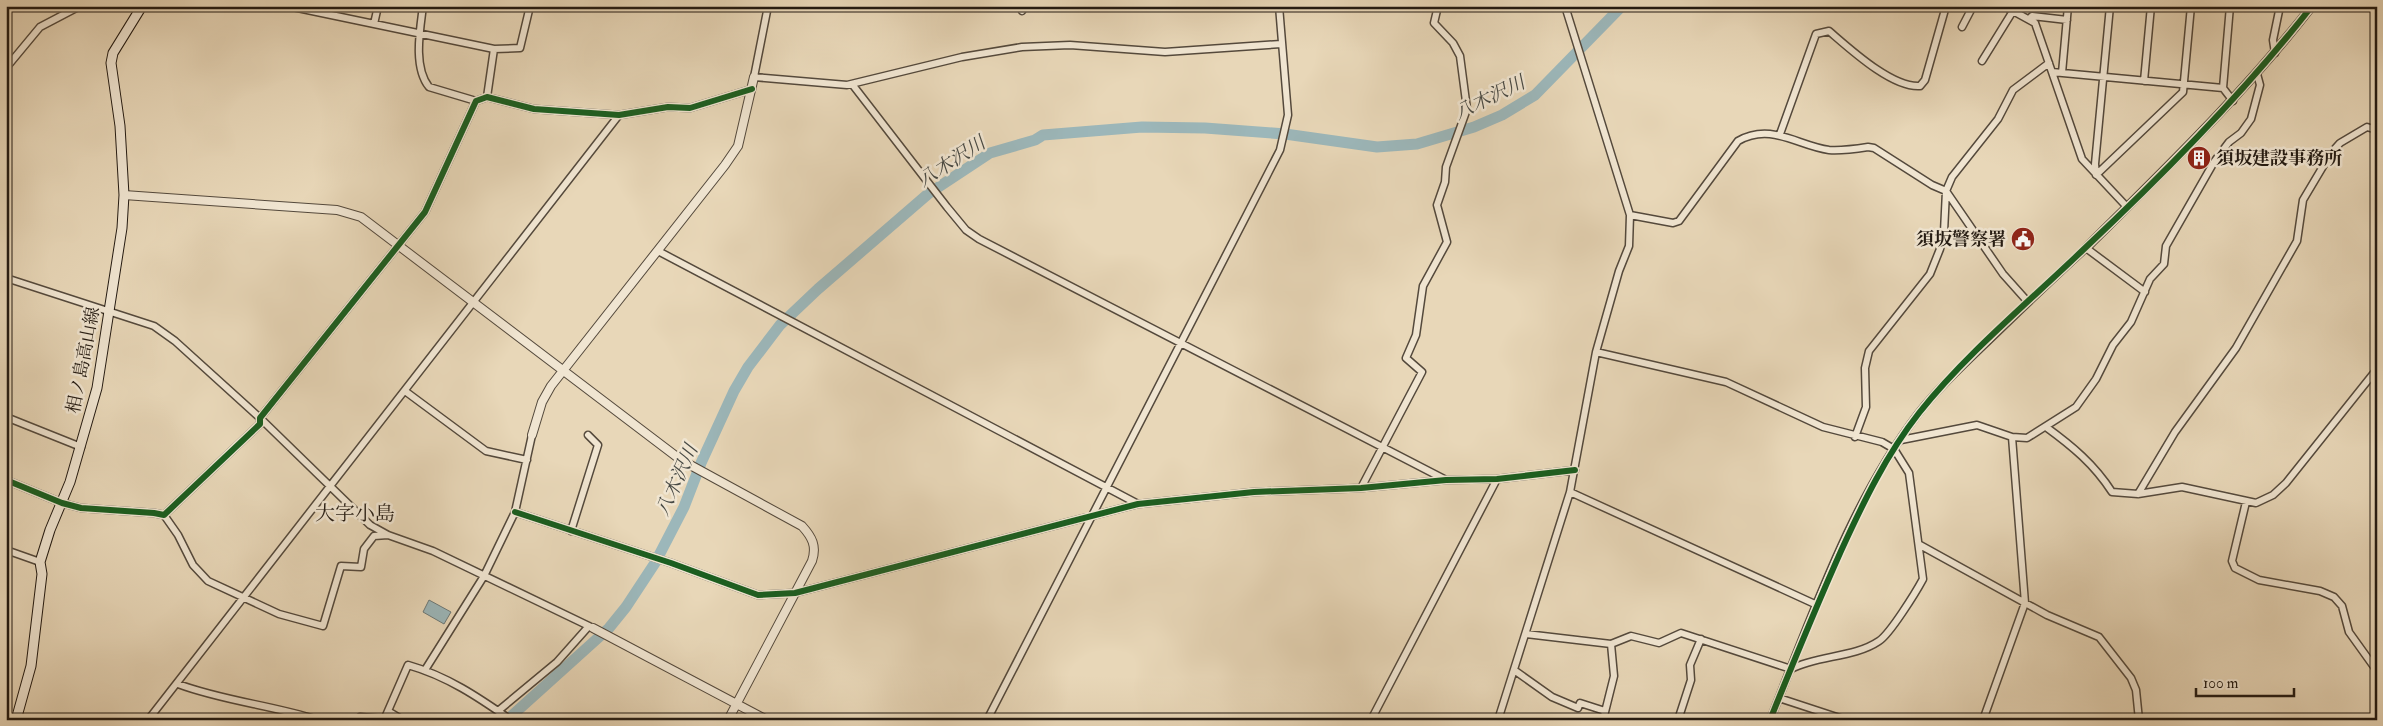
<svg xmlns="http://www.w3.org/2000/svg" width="2383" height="726" font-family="'IM FELL Double Pica','Noto Serif JP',serif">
  <rect width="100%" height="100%" fill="#e8d7b8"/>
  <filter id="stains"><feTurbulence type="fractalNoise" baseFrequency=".004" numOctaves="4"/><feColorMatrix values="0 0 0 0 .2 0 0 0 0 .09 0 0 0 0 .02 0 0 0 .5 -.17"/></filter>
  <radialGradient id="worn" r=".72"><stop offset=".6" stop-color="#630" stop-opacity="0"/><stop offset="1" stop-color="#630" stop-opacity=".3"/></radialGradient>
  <path fill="#9cb7ba" stroke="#6c7877" d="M429,600L451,612L444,624L423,612Z"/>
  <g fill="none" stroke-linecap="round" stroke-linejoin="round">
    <path stroke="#6c7877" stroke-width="2" d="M328,483L344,463"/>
    <path stroke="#9cb7ba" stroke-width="11" d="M507,720L609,628L626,607L655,563L684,507L701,463L734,391L748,367L780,325L818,289L928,194L990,153L1035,140L1043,135L1142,127L1205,128L1285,134L1377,147L1417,144L1474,127L1502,115L1535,95L1622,6"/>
    <g stroke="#54493c" stroke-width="9">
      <path id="minor" d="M288,6L494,49L520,48L530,6
        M423,6C420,30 413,67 429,87L476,101
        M768,6L754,77L847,85L962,57L1022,47L1070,45L1165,52L1281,44
        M2004,6L2035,23L2082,159L2127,207
        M2230,6L2223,88L2233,101
        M1022,11L1025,6
        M2029,19L2032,16L2067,20
        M374,24L378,6
        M1962,27L1973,6
        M2275,53L2273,40L2280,6
        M1982,61L2013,11
        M6,68L40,27L80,6
        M2052,72L2223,88
        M2062,73L2068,6
        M2144,81L2151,6
        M852,84L947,207L966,230L979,239L1446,480
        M487,97L494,49
        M1780,134L1816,34L1829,31C1850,49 1892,88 1920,86L1925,80L1946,6
        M2096,174L2095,164L2110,6
        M2096,175L2183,92L2191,6
        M1630,215L1673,223L1679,221L1738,141C1771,122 1798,146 1829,150C1842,151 1855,149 1868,147L1874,148L1932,185L1946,191L2003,274L2028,302
        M658,251L1138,504
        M6,278L154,326L175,341L260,418L370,525L388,535L433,551L593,628
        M405,391L486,451L527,460
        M6,417L81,447
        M2046,427C2072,446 2094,464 2112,492L2138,494L2182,487L2256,503L2273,495L2286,483L2377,369
        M1855,437L1866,407L1865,368L1869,351L1930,274L1940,249L1944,232L1946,191L1952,177L1998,119L2013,90L2049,63
        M1901,440L1977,425L2012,437L2027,438L2076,407L2096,379L2113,345L2131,322L2150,279L2164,264L2166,246L2214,162L2229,142L2241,133L2251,119L2260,85L2257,74
        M6,480L62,503L81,508L154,513L164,515L260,424V418L425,212L476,101L487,97L534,109L619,115L668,107L690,108L752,89
        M1361,488L1422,372L1406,358L1416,335L1423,286L1447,242L1437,205L1445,182L1446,167L1467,109L1460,56L1453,43L1434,23L1438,6
        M1570,492L1817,605
        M2138,494L2175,432L2236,348L2297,241L2303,200L2331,153L2340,143L2367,127L2377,130
        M2246,502L2232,561L2235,568L2259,580L2320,591L2334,597L2342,606L2349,632L2377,671
        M515,512L671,563L758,595L795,593L1138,504L1254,492L1361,488L1446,480L1497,479L1575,470
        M164,515L178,535L193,565L208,581L279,614L323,626L341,566L361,567L364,549L374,536L388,535
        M571,531L598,445L588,435
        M1920,545L2047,615L2099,637L2131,678L2136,690L2139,720
        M6,550L40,562
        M1526,634L1611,644L1631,636L1659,643L1681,633L1791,669C1818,655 1854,658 1879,641C1890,634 1916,592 1923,579L1909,473L1894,449L1882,442L1823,427L1726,382L1596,352
        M425,670L484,576L515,512L532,435
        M1514,670L1552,697L1578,708L1580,703L1605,711
        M178,684C223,701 272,705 318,720
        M1779,698L1846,720
        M388,711L403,720
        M498,711L557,662L589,626
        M360,717L384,719
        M148,720L619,115
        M384,720L408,665C447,676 478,697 511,720
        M987,720L1280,150L1288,115L1279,6
        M1371,720L1497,479
        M1498,720L1570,492L1596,352L1619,271L1629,246L1630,215L1565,6
        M1603,720L1614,676L1611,644
        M1678,720L1691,680L1690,665L1701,639
        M1770,720C1812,617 1850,503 1918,414C1939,387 1965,363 1989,340C2021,309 2053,278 2086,248L2145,292
        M1983,720L2025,603L2012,437"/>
    </g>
    <g stroke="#54493c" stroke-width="10">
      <path id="tertiary" d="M124,195L337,210L361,217L681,460L802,526C812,537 817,546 812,561L728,720
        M2086,248C2164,170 2244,94 2312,6
        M532,435L542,402L551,386L725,165L738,146L754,77
        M593,628L767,720"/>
    </g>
    <g stroke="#231a12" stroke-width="11">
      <path id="secondary" d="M16,720L31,666L42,574L40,562L50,530L70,482L97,388L122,228L124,195L120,126L111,63L113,53L142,6"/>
    </g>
    <use href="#minor" stroke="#f0e5d1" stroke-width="6"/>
    <use href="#tertiary" stroke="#f0e5d1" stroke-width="8"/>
    <use href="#secondary" stroke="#f0e5d1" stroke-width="9"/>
    <g stroke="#f0e5d1" stroke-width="9">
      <path id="cycleway" d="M6,480L62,503L81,508L154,513L164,515L260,424V418L425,212L476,101L487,97L534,109L619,115L668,107L690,108L752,89
        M515,512L671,563L758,595L795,593L1138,504L1254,492L1361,488L1446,480L1497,479L1575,470
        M1770,720C1793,663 1816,607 1841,551C1863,503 1886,455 1919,413C1966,354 2030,301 2084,249C2165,173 2244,93 2312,6"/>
    </g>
    <use href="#cycleway" stroke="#1b5e20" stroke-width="6"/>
  </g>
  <defs>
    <g id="building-disc" transform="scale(1.25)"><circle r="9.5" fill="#8f2418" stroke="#f0e5d1"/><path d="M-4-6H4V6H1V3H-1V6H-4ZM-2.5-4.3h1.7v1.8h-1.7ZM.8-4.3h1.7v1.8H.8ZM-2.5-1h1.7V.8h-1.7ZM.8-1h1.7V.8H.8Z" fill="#fff"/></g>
    <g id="civic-disc" transform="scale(1.25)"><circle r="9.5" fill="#8f2418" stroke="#f0e5d1"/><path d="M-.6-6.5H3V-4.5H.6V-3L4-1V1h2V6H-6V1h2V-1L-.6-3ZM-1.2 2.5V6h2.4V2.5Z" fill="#fff"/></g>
  </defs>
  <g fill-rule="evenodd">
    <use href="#building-disc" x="2199" y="158"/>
    <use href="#civic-disc" x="2023" y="239"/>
  </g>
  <g text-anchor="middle" stroke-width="5" stroke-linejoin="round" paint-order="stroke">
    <g font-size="18" font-weight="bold" fill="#231a12" stroke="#f0e5d1" text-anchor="start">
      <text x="2216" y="164">須坂建設事務所</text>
      <text x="2006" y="245" text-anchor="end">須坂警察署</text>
    </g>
    <g font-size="18" fill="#231a12" stroke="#f0e5d1">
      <text transform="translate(83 360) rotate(-79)" y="6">相ノ島高山線</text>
    </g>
    <g font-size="19" font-style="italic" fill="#474944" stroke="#f0e5d1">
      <text transform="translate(1489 97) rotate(-26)" y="7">八木沢川</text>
      <text transform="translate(951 161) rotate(-33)" y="7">八木沢川</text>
      <text transform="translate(676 480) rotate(-66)" y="7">八木沢川</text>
    </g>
    <g font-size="20" fill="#231a12" stroke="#f0e5d1">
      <text x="355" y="520">大字小島</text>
    </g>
  </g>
  <rect width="2383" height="726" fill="none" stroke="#e8d7b8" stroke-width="25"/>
  <rect x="8" y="8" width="2368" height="711" fill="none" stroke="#231a12" stroke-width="2.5"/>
  <rect x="12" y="12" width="2358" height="701" fill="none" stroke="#231a12"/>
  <path d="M2196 688v8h98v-8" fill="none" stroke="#231a12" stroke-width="2.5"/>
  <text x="2203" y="688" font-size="15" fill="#231a12" stroke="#f0e5d1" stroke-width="4" paint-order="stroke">100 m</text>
  <rect width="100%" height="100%" filter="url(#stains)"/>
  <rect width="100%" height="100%" fill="url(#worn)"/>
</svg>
